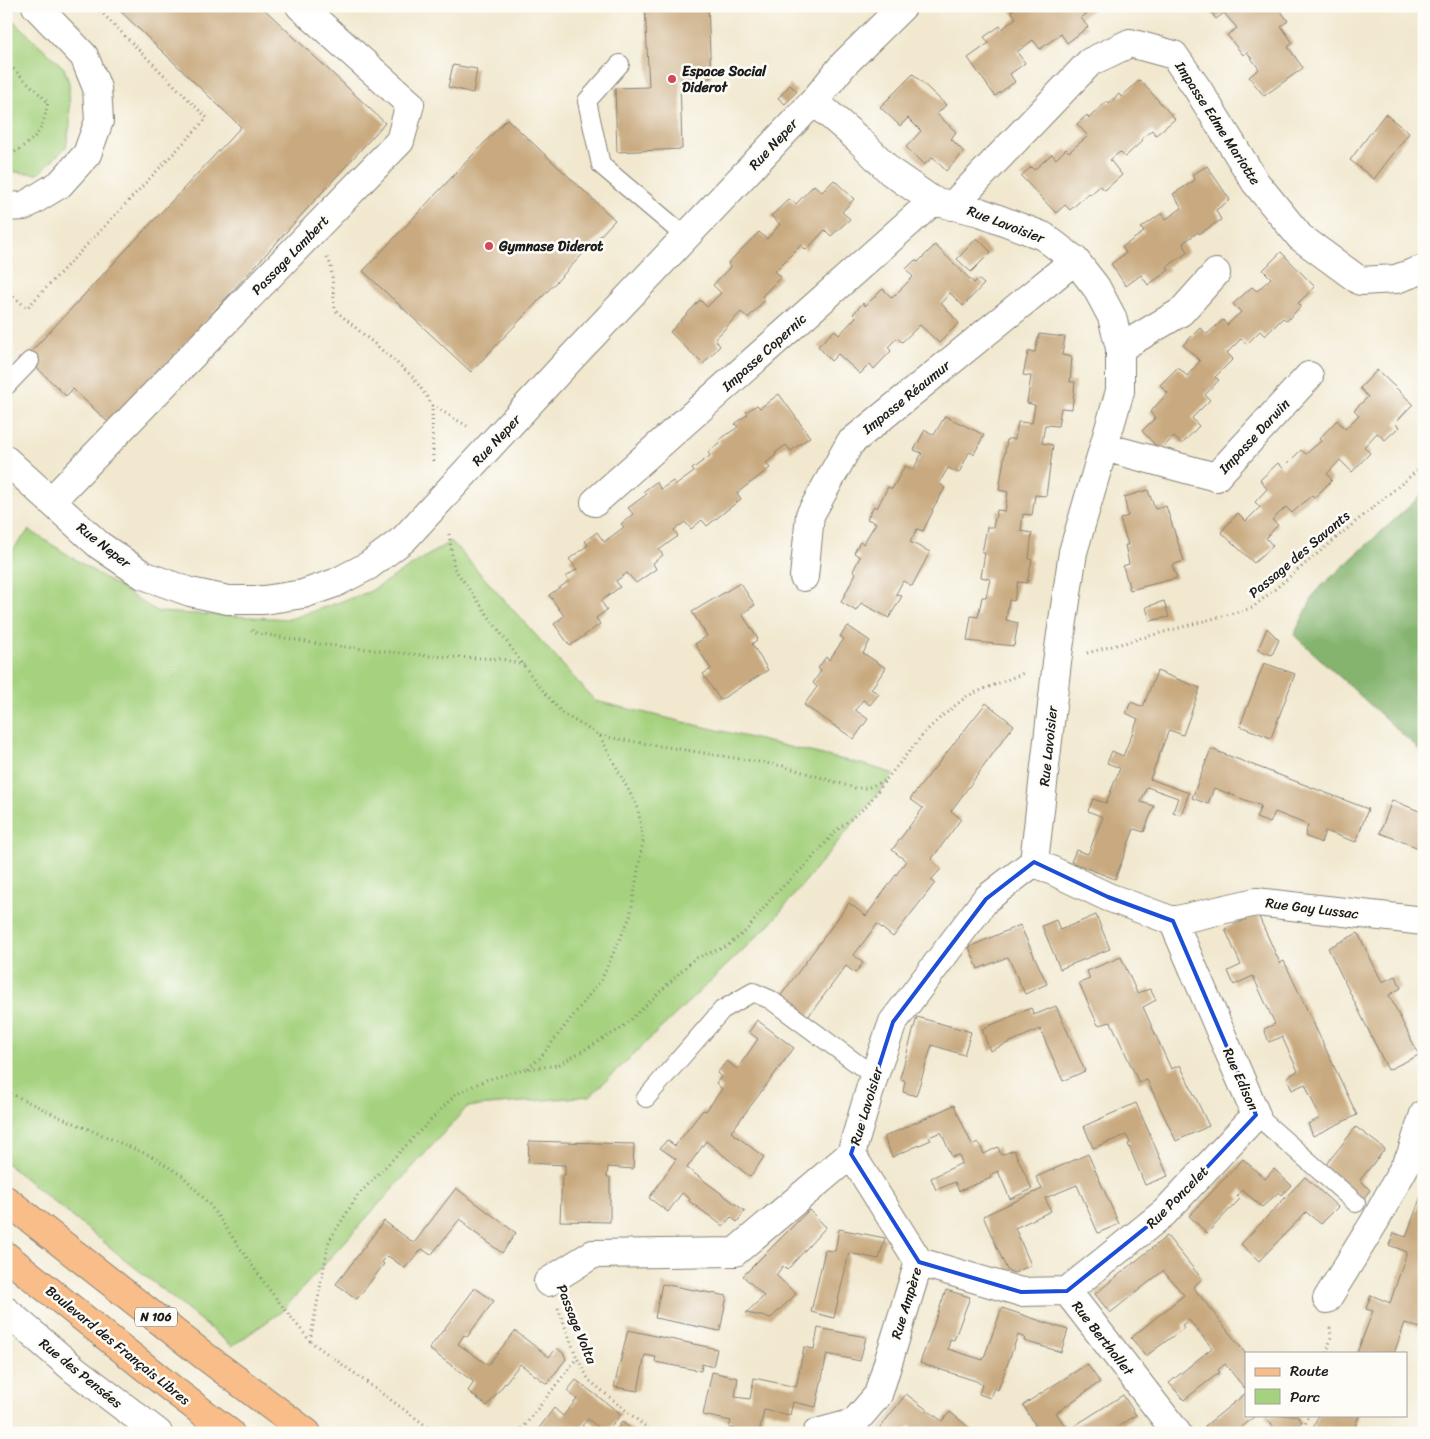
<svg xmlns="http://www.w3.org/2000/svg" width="1430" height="1439" font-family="Sriracha,sans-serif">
  <rect width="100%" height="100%" fill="#fdfcf7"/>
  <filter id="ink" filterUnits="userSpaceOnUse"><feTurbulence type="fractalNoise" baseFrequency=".02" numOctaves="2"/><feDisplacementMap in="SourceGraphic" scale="10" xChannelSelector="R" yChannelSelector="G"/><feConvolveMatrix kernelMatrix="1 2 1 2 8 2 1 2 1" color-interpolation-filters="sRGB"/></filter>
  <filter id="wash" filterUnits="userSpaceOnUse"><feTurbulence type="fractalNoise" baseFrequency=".0096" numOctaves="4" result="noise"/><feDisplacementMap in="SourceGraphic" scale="20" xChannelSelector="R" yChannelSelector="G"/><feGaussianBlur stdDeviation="1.12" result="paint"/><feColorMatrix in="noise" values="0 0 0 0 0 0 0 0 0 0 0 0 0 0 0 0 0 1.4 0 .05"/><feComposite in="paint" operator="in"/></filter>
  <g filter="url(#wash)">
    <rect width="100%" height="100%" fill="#f1e8cf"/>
    <path fill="#a6d27f" stroke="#61774e" d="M6,14L64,68L69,83L70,124L66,147L38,174L6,171Z
      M29,530L158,612L290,619L369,592L451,541L595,701L869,766L894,774L770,924L590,1096L467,1107L281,1312L232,1346L6,1163V558Z"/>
    <path fill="#84b46e" stroke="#506845" d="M1424,493V754L1294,635L1316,591Z"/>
    <g id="blocks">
      <path fill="#c9aa80" d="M115,6H261L385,123L111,425L73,389L66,396L26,357L241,127Z
        M645,6H708L711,78L680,79L682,149L617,152L615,88L649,87Z
        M1018,6H1097L1081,18L1088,27L1067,43L1061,34L1040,49L1033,40L1017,52L1025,63L1010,74L1015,82L995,96L968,58L989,43L984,37L1000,26L1002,29L1016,18L1011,11Z
        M1207,6H1263L1264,8L1277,6L1288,21L1281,26L1293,43L1288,47L1303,68L1264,96L1249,77L1259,69L1247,52L1243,55L1227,35L1237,28L1224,13L1216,19Z
        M453,65L477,69L473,93L448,87Z
        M913,74L946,105L937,114L956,132L951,139L964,152L946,171L933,157L924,165L906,147L921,131L908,118L900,126L880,107Z
        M1140,80L1175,119L1156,135L1152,130L1141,139L1143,140L1125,157L1120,152L1110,160L1122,175L1105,190L1100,186L1090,195L1089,193L1070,210L1065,205L1056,213L1021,176L1031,167L1034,170L1052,154L1056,159L1066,149L1069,152L1088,136L1077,124L1087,115L1089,118L1107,101L1109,103L1119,94L1121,97Z
        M790,85L797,91L785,104L778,98Z
        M1385,114L1409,133L1374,179L1350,160Z
        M507,119L615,220L471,372L363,271Z
        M1207,166L1230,200L1216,210L1221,220L1199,234L1198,232L1183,243L1188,252L1167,267L1169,270L1148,285L1141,275L1126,286L1111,264L1126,253L1122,247L1144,232L1141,228L1162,213L1166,219L1182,208L1173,194L1195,180L1192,175Z
        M834,180L854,199L842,212L850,219L831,236L825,230L806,250L801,245L775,271L781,277L762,296L765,300L748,318L741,312L715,339L720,346L703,364L670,332L700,300L707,307L721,293L713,285L730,267L728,263L759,232L767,239L780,224L771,216L789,199L796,204L814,185L822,192Z
        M977,238L991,252L971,272L957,259Z
        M935,245L974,283L978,279L984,284L963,306L950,293L941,303L959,323L939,343L920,325L902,342L897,338L888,347L891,351L874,369L870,364L860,374L838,354L831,361L818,346L835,330L839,335L856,317L853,314L863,303L865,306L883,289L892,298L913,277L906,269L915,260L918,262Z
        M1281,252L1315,287L1298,303L1301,306L1287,321L1283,318L1265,336L1260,331L1247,344L1241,339L1227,353L1233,359L1215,377L1219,380L1205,395L1210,400L1192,418L1199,426L1182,444L1174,437L1160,450L1142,431L1155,418L1150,412L1168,393L1160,385L1178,367L1187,376L1200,361L1183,345L1200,328L1207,334L1223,320L1227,325L1241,312L1233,304L1252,287L1257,291L1271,278L1263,270Z
        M1039,334L1065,337L1062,355L1072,357L1070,382H1075L1072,409L1061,408L1058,426L1045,425L1042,443L1053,445L1046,496L1035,495L1032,515L1023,514L1021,531L1032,533L1029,559L1032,560L1027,583L1018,582L1014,601L1009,600L1006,620L1018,623L1014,646L967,641L971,616L978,617L982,597H986L990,579L981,577L985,553H982L987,527H993L997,510L1005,511L1008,492L999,490L1007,439H1015L1018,422L1032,423L1035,405L1027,403L1031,376L1023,375L1028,352H1035Z
        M1377,370L1413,404L1395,423L1399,427L1385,440L1377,433L1364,447L1370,453L1352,472L1340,460L1327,474L1332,480L1314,498L1312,495L1292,513L1286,507L1272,520L1278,525L1266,538L1273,546L1254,563L1221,532L1238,513L1246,521L1260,507L1255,502L1267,489L1260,480L1278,463L1283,468L1301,450L1306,454L1321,441L1319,439L1337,420L1345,429L1359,415L1354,410L1368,397L1360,388Z
        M779,394L810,437L791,451L786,445L775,453L776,455L766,463L770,468L737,493L741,499L707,526L702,520L691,529L685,522L674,530L678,536L659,550L663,555L653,563L656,569L636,583L627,573L616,581L620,587L601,601L607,610L596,618L600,624L570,646L554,624L564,616L549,595L569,581L566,577L577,569L569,559L588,545L585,541L597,532L604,542L624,527L621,524L633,514L628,508L647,494L644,491L656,482L661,489L673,481L676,485L694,472L692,469L710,456L708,452L720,443L719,440L738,427L735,424L748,414L746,412L757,405L760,408Z
        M945,416L984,435L974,454L969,452L959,473L948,468L939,483L945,488L932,510L933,511L923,531L917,529L910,542L930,552L912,586L903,581L896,594L902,596L889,618L861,603L856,611L841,602L856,573L853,571L860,557L854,553L860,542L863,544L876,523L867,519L874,506L877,508L888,487L892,489L905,466L913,470L922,453L914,450L925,430L934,435Z
        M1148,490L1155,509L1166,506L1184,561L1172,565L1177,578L1130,590L1123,566L1129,564L1125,545H1128L1120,519L1128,516L1124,497Z
        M740,583L755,605L742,614L758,639L752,644L768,670L720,700L703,674L711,669L695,644L707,636L692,612Z
        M1164,601L1169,617L1150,621L1146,607Z
        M848,626L870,641L863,653L886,668L871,689L879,694L870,705L863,700L855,710L868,719L854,739L804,705L817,687L813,683L821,671L818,668L826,657L829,660L844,639L840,636Z
        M1267,628L1279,640L1272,655L1258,650Z
        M1264,663L1295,674L1271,738L1240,726Z
        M1157,671L1200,688L1183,735L1169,730L1150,779L1189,793L1181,815L1173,812L1178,798L1147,787L1141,802L1154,806L1144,832L1134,829L1115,879L1071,862L1076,850L1088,854L1103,817L1088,811L1093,799L1106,803L1120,768L1107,763L1112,751L1123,756L1138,719L1126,713L1131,702L1143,707Z
        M986,703L1014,725L951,811L961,819L931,860L941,869L931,880L935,883L893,937L877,924L854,955L863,963L855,973L846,966L807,1018L779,998L849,903L866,916L906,861L892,850L923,808L910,799Z
        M1211,749L1368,809L1356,842L1325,831L1321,843L1305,836L1308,825L1275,812L1270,823L1256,818L1261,806L1214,788L1208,804L1192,798Z
        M1392,800L1424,813V850L1380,833Z
        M1096,915L1110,949L1060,969L1042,926L1056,920L1060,930Z
        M1255,915H1258L1280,963L1284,961L1357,1115L1313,1136L1308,1124L1320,1118L1305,1084L1292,1090L1287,1077L1298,1071L1282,1037L1269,1042L1264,1029L1275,1024L1253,976L1234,985L1228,971L1241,965L1225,929Z
        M1020,925L1047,984L1025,994L1008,957L978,969L969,947Z
        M1358,933L1382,982L1396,976L1401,988L1389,995L1419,1055L1388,1070L1328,948Z
        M1121,957L1137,993L1150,989L1156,1000L1143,1007L1171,1069L1180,1065L1209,1126L1176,1141L1147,1080L1139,1083L1111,1022L1098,1025L1079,983L1090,979L1087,971Z
        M1056,1006L1085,1071L1063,1081L1040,1029L990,1051L982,1029L1031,1008L1034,1015Z
        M917,1017L971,1032L964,1055L932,1045L916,1096L903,1092L905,1081L900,1078Z
        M757,1020L794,1048L731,1132L764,1157L750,1177L706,1141L687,1168L745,1211L737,1222L731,1217L723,1226L689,1201L690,1199L682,1193L668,1212L649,1198L676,1159L660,1148L667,1140L675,1146L703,1110L706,1111L722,1089L716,1083L721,1077L717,1073L727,1061L737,1069L758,1039L749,1032Z
        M1136,1103L1168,1176L1145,1185L1128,1144L1130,1143L1126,1135L1093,1148L1084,1126Z
        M954,1105L972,1145L978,1142L984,1154L998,1147L1001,1155L1014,1150L1032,1189L1010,1199L998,1171L990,1175L991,1178L959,1191L955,1182L936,1190L931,1178L962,1163L959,1155L952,1157L941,1132L929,1137L931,1140L892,1157L884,1137Z
        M1356,1127L1385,1149L1360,1180L1370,1190L1363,1199L1324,1167Z
        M529,1141L634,1144L633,1169L608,1167L607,1177H610V1222L560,1221L562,1175H565V1165L528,1163Z
        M1088,1154L1119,1224L1098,1233L1077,1185L1045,1198L1051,1211L1015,1228L1031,1265L1014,1273L1007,1270L983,1216L1042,1189L1036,1177Z
        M1243,1159L1265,1179L1274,1169L1291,1185L1282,1195L1279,1192L1262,1207L1242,1190L1237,1196L1240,1199L1207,1233L1189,1216Z
        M1305,1177L1338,1207L1321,1224L1306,1212L1259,1261L1241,1244Z
        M456,1188L516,1233L502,1253L466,1226L467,1224L460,1219L431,1255L422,1249L405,1268L388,1256L382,1262L384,1264L357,1299L336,1284L384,1221L414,1243Z
        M1424,1188V1318L1420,1328L1405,1323L1394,1353H1357L1373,1311L1366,1309L1371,1295L1390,1303L1407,1252L1389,1245L1394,1233L1406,1237Z
        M809,1210L826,1227L787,1270L783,1266L776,1275L796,1294L771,1318L746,1313L764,1296L743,1276Z
        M839,1229L885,1238L879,1259L849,1253L834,1318L811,1312L825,1250L835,1251Z
        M1167,1236L1202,1279L1193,1287L1246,1354V1390L1225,1364L1218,1370L1220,1372L1184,1400L1169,1383L1212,1348L1189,1320L1182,1325L1184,1328L1146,1356L1131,1338L1184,1295L1163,1271L1110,1313L1095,1294Z
        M662,1284L727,1296L720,1331L655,1318Z
        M475,1288L494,1301L467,1337L464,1335L458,1344L488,1365L515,1331L549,1357L557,1348L564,1354L566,1359L547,1384L520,1364L487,1406L468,1391L474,1382L429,1349Z
        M946,1290L970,1297L954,1340L950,1339L948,1349L983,1360L1002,1308L1068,1330L1061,1352L1024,1341L1025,1338L1018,1335L998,1390L994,1388L990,1398L979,1394L982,1385L976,1381L920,1363Z
        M818,1328L866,1337L860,1361L827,1354L816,1407L793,1402L790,1415L764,1410L759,1433H743L744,1431L729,1428L731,1421L703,1415L712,1372L738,1378L735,1397L750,1399L754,1378L796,1387L804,1347L814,1349Z
        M628,1330L717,1349L713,1367L702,1364L701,1371L655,1362L656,1357L645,1355L638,1391L614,1387Z
        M1087,1364L1100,1382L1056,1413L1068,1430L1123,1395L1136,1415L1109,1433H1040L1023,1405Z
        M576,1380L621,1414L606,1433L588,1419L582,1426L585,1428L581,1433H537L536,1432L554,1408L563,1416L577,1399L567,1391Z
        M1246,1393V1415H1256L1235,1433H1210L1205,1426Z
        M906,1394L942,1421L950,1412L976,1433H919L910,1426L904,1433H876Z
        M1264,1415H1297L1302,1422L1289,1433H1278Z
        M1319,1415H1359L1353,1433H1311Z
        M622,1422L636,1433H614Z"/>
    </g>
  </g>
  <g filter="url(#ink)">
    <use href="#blocks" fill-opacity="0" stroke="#868276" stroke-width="1"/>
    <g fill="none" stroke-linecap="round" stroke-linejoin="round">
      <g stroke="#868276" stroke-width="20">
        <path id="service" d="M620,64L587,101L601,165L686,237
          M6,386L30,361
          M646,1098L722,1010L753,992L771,1000L874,1076
          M1256,1115L1356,1203"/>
      </g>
      <g stroke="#868276" stroke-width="30">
        <path id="minor" d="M952,206L1090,62L1130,43L1174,55L1197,88L1256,183L1300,237L1360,281L1396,279L1424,269
          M6,207L24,206L60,184L87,154L99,121L97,88L84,56L36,6
          M1120,348L1181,312L1216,273
          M1104,447L1216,477L1309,376
          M6,460L99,545L143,575L190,592L228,600H264L303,594L335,583L368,566L404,539L572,357L814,101L844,64L903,6
          M51,501L400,141L410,104L300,6
          M595,502L933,201
          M804,577L810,515L850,443L1075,260
          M1034,862L1108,897L1173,921L1256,902L1424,921
          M919,1262L1021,1292L1067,1291L1177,1433
          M548,1282L593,1254L735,1252L851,1154L874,1076L893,1022L986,899L1034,862L1057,662L1073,552L1120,391V348L1112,317L1096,287L1075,260L1043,236L980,212L933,201L891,172L859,140L814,101
          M1067,1291L1164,1213L1256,1115L1173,921
          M1327,1299L1375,1221L1411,1155L1424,1114
          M6,1311L75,1370L158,1433
          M817,1433L854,1423L878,1395L919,1262L851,1154"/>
      </g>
      <g stroke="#868276" stroke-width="30">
        <path id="primary" d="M6,1200L202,1354L307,1433
          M6,1256L172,1389L230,1433"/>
      </g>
      <path stroke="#868276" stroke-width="3" stroke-dasharray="1 4" stroke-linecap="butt" d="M6,62L48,102C42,134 38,136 12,154L6,153
        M327,258L331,265L335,310L412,376L432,404L433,464
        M6,290L27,308L207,118L95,6
        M432,405L467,426
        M449,534L454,568L535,681L562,713L600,736L638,808L643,841L630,917L601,980L540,1058L527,1069
        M252,630L253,632L318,644L430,656L502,659L524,665
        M1087,653L1252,608L1424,465
        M600,736L783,766L855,788H867L884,781
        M6,1091L53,1114L151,1156L183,1176L210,1205L268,1288L310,1341L436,1433
        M558,1308L577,1358L589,1380L653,1433
        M310,1341L329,1241L358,1195L455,1095L485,1080L527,1069L558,1065L622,1028L694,959L727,946L746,931L774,895L808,863L837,830L867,806L885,781L925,732L940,718L967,696L1026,672
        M1327,1353L1331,1337L1330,1327
        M519,1433L577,1358
        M1303,1433L1308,1415"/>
      <use href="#service" stroke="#fff" stroke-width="18"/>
      <use href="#minor" stroke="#fff" stroke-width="28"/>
      <use href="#primary" stroke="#f8bd89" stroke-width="28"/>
    </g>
  </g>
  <path fill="none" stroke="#1d4ed8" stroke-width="4" stroke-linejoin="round" d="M1034,862L1108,897L1173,921L1256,1115L1164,1213L1067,1291L1021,1292L919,1262L851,1154L893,1022L986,899Z"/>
  <g fill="#d1495b" stroke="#fdfcf7" stroke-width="2">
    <circle cx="672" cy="79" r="5"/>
    <circle cx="489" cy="246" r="5"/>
  </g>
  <g text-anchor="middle" stroke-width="5" stroke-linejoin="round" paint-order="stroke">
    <rect fill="#fdfcf7" stroke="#605f5e" stroke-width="1" x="135" y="1307.5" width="42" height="19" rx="4"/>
    <g font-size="12" font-weight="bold" fill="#1c1c1c">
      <text x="156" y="1321">N 106</text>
    </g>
    <g font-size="14" font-weight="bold" fill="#1c1c1c" stroke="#fdfcf7" text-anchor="start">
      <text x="682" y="76">Espace Social<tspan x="682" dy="16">Diderot</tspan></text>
      <text x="499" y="251">Gymnase Diderot</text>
    </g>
    <g font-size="14" fill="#1c1c1c" stroke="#fdfcf7">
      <text transform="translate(1218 123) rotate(57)" y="5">Impasse Edme Mariotte</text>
      <text transform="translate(773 144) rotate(-47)" y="5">Rue Neper</text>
      <text transform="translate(1006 224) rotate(21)" y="5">Rue Lavoisier</text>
      <text transform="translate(290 255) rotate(-46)" y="5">Passage Lambert</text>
      <text transform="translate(764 352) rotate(-42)" y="5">Impasse Copernic</text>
      <text transform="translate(906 397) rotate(-39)" y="5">Impasse Réaumur</text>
      <text transform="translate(1254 436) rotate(-47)" y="5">Impasse Darwin</text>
      <text transform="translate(496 440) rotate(-47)" y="5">Rue Neper</text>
      <text transform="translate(104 545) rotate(38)" y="5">Rue Neper</text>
      <text transform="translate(1299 554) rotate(-40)" y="5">Passage des Savants</text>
      <text transform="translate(1048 746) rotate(-84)" y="5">Rue Lavoisier</text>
      <text transform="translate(1312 908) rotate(7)" y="5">Rue Gay Lussac</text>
      <text transform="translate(1241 1079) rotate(66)" y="5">Rue Edison</text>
      <text transform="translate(866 1106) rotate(-73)" y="5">Rue Lavoisier</text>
      <text transform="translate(1177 1197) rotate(-45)" y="5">Rue Poncelet</text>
      <text transform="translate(906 1303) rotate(-73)" y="5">Rue Ampère</text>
      <text transform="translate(577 1324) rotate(68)" y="5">Passage Volta</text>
      <text transform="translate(1103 1338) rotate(52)" y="5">Rue Berthollet</text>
      <text transform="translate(118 1345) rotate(39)" y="5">Boulevard des Français Libres</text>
      <text transform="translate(81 1373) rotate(39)" y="5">Rue des Pensées</text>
    </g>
  </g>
  <rect width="1430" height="1439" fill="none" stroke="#fdfcf7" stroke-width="25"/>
  <rect x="1245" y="1352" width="162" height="65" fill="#fdfcf7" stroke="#a3a29f"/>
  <rect x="1255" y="1368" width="25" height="8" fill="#f8bd89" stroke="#a3a29f"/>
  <text x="1290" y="1376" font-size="15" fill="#1c1c1c">Route</text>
  <rect x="1255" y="1389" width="25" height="15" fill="#a6d27f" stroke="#a3a29f"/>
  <text x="1290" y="1402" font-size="15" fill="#1c1c1c">Parc</text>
</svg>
